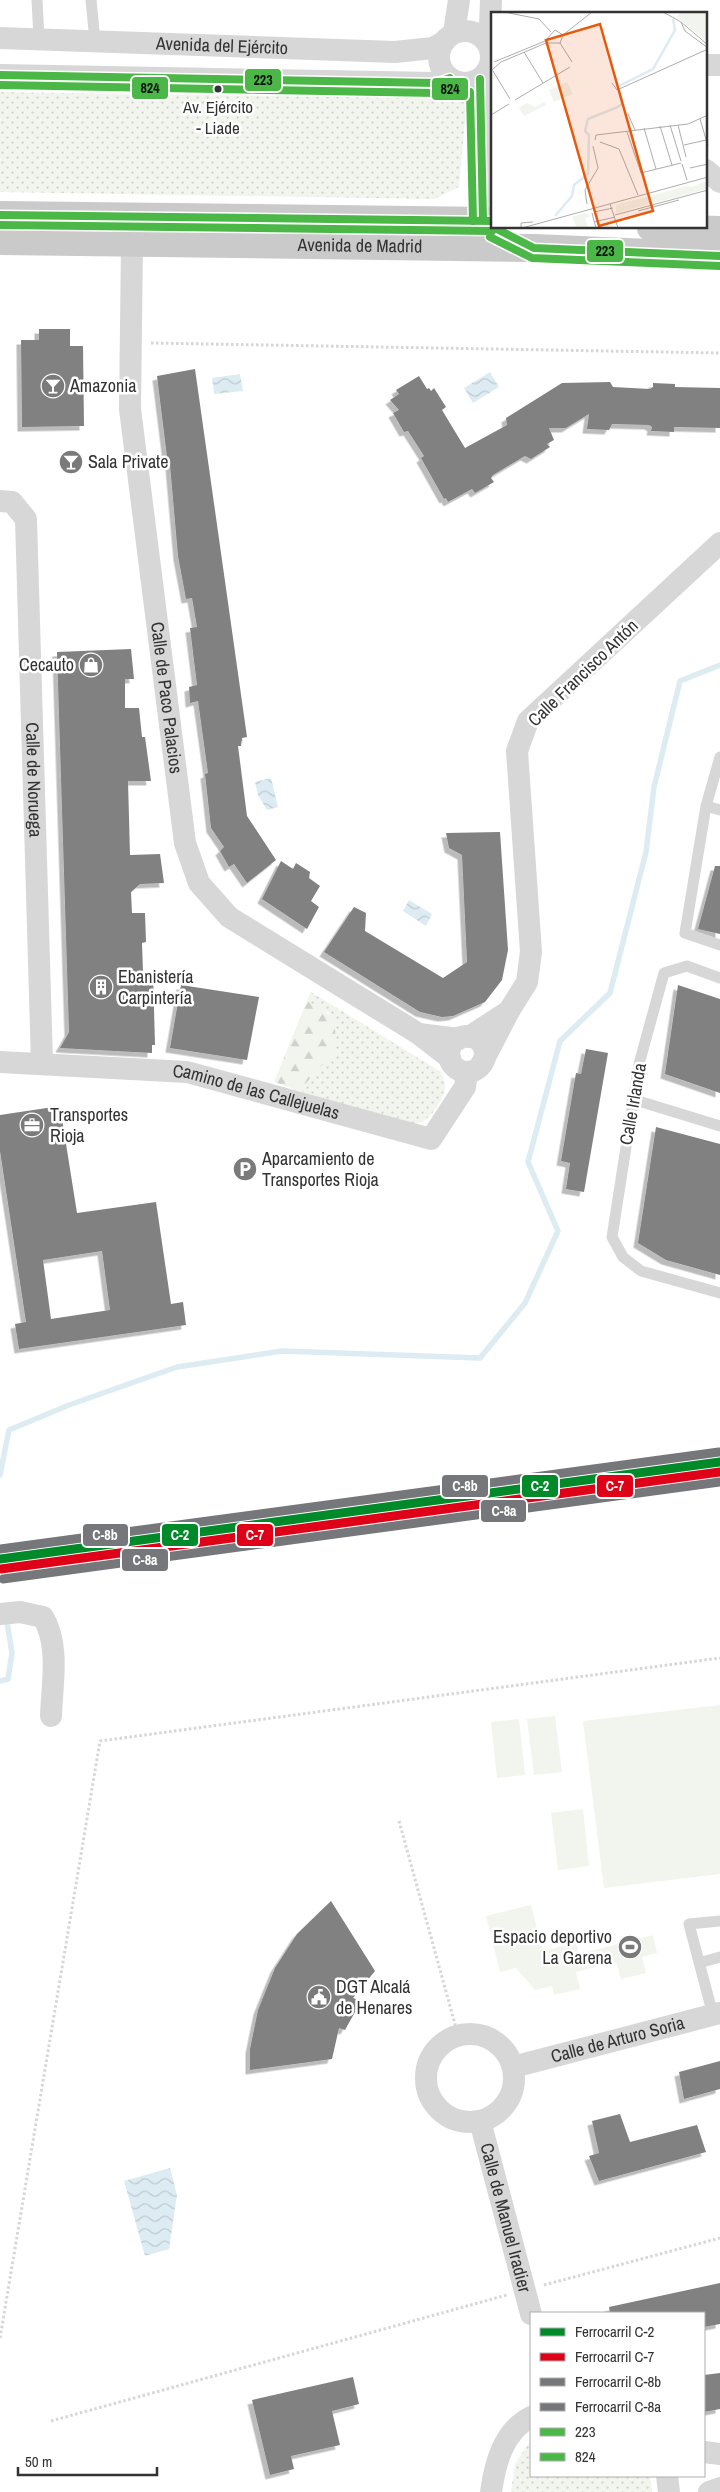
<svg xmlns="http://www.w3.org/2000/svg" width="720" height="2492" font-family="'Archivo Narrow',sans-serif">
  <defs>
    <pattern id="green-dots" width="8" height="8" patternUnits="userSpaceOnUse" patternTransform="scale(1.25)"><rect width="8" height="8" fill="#f1f5ed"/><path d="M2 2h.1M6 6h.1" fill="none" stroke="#cfd2cc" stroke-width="1.8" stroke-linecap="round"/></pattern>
    <pattern id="forest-firs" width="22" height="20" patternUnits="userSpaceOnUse" patternTransform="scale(1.25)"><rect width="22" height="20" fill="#f1f5ed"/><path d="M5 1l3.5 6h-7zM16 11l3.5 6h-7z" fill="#cfd2cc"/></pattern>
    <pattern id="water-waves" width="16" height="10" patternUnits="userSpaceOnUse" patternTransform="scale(1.25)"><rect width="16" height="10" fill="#ddebf3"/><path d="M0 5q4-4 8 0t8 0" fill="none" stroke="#becad1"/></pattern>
    <filter id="shadow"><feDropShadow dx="-4.5" dy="4.5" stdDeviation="0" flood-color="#0004"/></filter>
  </defs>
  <rect width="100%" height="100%" fill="#fff"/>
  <path fill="url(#green-dots)" d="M0,92L467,99L459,187L434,199L0,192Z
    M311,992L441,1072C443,1078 445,1082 445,1088C443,1099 431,1120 419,1123C416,1124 410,1123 407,1123L299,1091L336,1050L329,1013L307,1001Z
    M531,2440V2476H650L652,2492H511L515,2464Z"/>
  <path fill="url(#forest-firs)" d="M307,1001C337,1016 335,1018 336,1050L299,1091L274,1082Z"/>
  <path fill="#f1f5ed" d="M720,1705V1874L604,1888L583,1721Z
    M555,1716L562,1772L534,1775L527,1719Z
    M519,1719L525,1775L497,1778L491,1722Z
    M583,1809L589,1866L558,1870L551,1813Z
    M531,1905L543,1951L576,1943L579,1954L653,1935L657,1953L642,1957L646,1973L621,1979L616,1962L576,1972L580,1989L554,1995L552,1986L535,1990L516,1968L500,1972L486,1916Z"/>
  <path fill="url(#water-waves)" d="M490,372L499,387L473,403L464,388Z
    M240,374L243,391L214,394L212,378Z
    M271,778L278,807L267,810L258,795L255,782Z
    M409,900L432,914L426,926L403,911Z
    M170,2168L177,2195L169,2249L145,2256L124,2181Z"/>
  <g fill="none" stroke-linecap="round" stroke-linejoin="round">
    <path stroke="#ddebf3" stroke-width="5.5" d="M0,1475L9,1430L69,1405L177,1367L282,1351L480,1358L525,1303L558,1231L528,1162L560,1041L610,993L646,852L654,787L680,681L720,665
      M0,1681L8,1679L12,1653L7,1622"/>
  </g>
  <path fill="#818181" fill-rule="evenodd" filter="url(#shadow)" d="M39,329H70V346H83L84,426L22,427L21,340H39Z
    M195,369L247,737L242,738L241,746H238L247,816L276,860L247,883L234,864L229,867L220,851L224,847L211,828L205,774L208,773L198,701L190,703L189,687L197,685L190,628L197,627L192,598L186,599L178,556L170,465H168L157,376Z
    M419,376L427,389L429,388L431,391L434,388L446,407L442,410L465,448L507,425L506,418L562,383L610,382L613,387L650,389L653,387V383L675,384V387L720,388V428L674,427V432L651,431L652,427L649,425L612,424L609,430L587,429L589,414L566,428H549L554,440L547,444L550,447L531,459L525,456L493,475L491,478L494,482L475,493L472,489L448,502L446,498L444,499L421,458L424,456L408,431L404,432L393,413L399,410L390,400L399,394L396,390Z
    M131,649L134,679H125V708H139L142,737H145L151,781H128L130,855L160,854L164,883L140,884L131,892L132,913H145L146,942L142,943L143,972H153L155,1045H152V1053L60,1048L69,1032L57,652Z
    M500,832L508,950L502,980L485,1002L453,1016L442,1017L420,1012L324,952L354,907L366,913L365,931L443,978L467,962L462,855L449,848L446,833Z
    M281,861L293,869L296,863L310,872L309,878L320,886L311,901L319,907L307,929L262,899Z
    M715,866H720V934L698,929Z
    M181,985L259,997L247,1060L170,1048Z
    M678,985L720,999V1093L665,1074Z
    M586,1049L608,1053L584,1192L566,1189L570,1163L561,1161L576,1073L581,1074Z
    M60,1106L77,1213L156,1202L171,1304L183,1302L186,1325L19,1349L15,1324L26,1322L0,1151V1115ZM102,1251L110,1310L51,1319L43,1260Z
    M656,1127L720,1144V1275L666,1260L638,1243Z
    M331,1901L375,1971L353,1998L359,2000L355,2012L345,2030L339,2028L332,2059L250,2070V2049L258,2010L275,1968L297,1934Z
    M720,2061V2089L684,2099L679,2072Z
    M620,2114L630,2142L697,2125L706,2152L599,2181L589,2156L599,2153L592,2121Z
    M720,2283V2324L704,2327V2313H610L609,2307Z
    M720,2373V2409L704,2412V2375Z
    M353,2377L359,2404L332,2411L340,2445L291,2456L294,2469L270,2475L252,2400Z"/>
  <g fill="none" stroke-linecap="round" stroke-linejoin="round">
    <path stroke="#d6d6d6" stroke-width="3" stroke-dasharray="2.5 2.5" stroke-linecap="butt" d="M151,343L720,353
      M399,1821L458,2035
      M544,2285L720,2238
      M0,2338L100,1741L720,1658
      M51,2421L507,2295"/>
    <path stroke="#d7d7d7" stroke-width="11" d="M37,0L39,38
      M91,0L95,41
      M720,757L706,806L685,933L720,945
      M706,806L720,810
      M720,978L687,966L664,973L639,1064L612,1237L623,1257L641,1271L720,1293
      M632,1099L720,1126
      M699,1963L720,1957
      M713,2015L689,1924L720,1921"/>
    <g stroke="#d7d7d7" stroke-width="22">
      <circle cx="465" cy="57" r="26"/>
      <path d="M454,33L459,0"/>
      <path id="s1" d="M0,38L395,52L433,48L444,42"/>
      <path d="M486,40L490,26L491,0"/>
      <path d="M706,65H720"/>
      <path d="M0,75L436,83L450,78"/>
      <path d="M480,79L483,221L492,226"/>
      <path d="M706,170L720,182"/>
      <path id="s2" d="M132,244L130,409L185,843L199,883L229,917L419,1034"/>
      <path id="s3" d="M0,501L12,502L26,519L42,1063"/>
      <path d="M509,1011L527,982L531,952L517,751L528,721L720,543"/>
      <circle cx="467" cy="1054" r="18"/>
      <path d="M469,1037L509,1011L482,1063"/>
      <path d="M450,1058L419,1034L459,1039"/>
      <path id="s4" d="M0,1062L187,1072L431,1139L465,1087L467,1072"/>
      <path d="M0,1614L20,1612L43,1617C60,1645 52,1684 51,1716"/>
      <circle cx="470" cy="2078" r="44"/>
      <path id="s5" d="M513,2067L720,2013"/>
      <path id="s6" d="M480,2121L531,2314"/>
      <path d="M704,2452L720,2454"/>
      <path d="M667,2476L669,2492"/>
      <path d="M491,2492C495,2464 503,2431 531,2417"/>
      <path d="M709,2492L720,2488"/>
    </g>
    <g stroke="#cacaca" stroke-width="28">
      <path d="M0,215L492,221"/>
      <path d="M651,228L720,230"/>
      <path id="s7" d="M0,241L534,248L720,256"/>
    </g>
    <g stroke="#fff" stroke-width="11">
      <path id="bus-1" d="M0,75L436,83L450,78
        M480,79L483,221
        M0,215L492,221
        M495,228L534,248L720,256"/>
    </g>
    <g stroke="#fff" stroke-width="11">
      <path id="bus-2" d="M0,85L436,93L450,89L464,93L470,92L473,221
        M0,225L492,231
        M490,237L532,258L720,266"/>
    </g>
    <use href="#bus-1" stroke="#4ab747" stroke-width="8"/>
    <use href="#bus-2" stroke="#4ab747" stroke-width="8"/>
    <g stroke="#fff" stroke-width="12">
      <path id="rail-1" d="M0,1559L720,1462"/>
    </g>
    <g stroke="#fff" stroke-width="12">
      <path id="rail-2" d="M1,1569L720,1472"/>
    </g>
    <g stroke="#fff" stroke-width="12">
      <path id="rail-3" d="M0,1549L719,1452"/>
    </g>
    <g stroke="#fff" stroke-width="12">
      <path id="rail-4" d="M3,1579L720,1482"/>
    </g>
    <use href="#rail-1" stroke="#008a29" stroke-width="9"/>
    <use href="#rail-2" stroke="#de0118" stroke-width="9"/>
    <use href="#rail-3" stroke="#76777a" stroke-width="9"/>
    <use href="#rail-4" stroke="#76777a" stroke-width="9"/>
  </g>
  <defs>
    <g id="bar-disc" transform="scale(1.25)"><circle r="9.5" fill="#7a7a7a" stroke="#fff"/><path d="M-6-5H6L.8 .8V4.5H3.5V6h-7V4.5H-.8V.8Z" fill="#fff"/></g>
    <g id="shop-disc" transform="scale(1.25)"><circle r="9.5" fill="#7a7a7a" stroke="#fff"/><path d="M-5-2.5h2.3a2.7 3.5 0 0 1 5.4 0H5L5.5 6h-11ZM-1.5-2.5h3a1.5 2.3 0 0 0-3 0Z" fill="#fff"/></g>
    <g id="building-disc" transform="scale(1.25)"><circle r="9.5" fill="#7a7a7a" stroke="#fff"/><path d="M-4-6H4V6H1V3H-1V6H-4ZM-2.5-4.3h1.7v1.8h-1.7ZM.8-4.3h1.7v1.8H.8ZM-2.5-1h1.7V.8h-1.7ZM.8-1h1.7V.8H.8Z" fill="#fff"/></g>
    <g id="office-disc" transform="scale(1.25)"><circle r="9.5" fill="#7a7a7a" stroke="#fff"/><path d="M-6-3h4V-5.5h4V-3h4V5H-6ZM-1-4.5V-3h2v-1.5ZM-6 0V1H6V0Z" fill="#fff"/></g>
    <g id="parking-disc" transform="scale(1.25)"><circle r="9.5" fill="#7a7a7a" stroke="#fff"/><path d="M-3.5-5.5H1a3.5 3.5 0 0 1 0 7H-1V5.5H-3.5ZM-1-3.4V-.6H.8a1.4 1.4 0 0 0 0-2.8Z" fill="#fff"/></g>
    <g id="stadium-disc" transform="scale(1.25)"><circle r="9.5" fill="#7a7a7a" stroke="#fff"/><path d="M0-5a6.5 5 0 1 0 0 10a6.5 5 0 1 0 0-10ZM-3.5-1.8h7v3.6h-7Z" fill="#fff"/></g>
    <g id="civic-disc" transform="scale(1.25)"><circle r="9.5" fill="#7a7a7a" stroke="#fff"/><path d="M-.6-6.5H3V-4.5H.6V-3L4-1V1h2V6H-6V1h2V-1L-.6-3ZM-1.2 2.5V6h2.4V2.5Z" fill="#fff"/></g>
  </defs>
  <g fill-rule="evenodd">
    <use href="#bar-disc" x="53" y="386"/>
    <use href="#bar-disc" x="71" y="462"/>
    <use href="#shop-disc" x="91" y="665"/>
    <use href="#building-disc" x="101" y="987"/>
    <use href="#office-disc" x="32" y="1125"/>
    <use href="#parking-disc" x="245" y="1169"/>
    <use href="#stadium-disc" x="630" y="1947"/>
    <use href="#civic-disc" x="319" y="1997"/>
  </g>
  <circle fill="#333" stroke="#fff" stroke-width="2" cx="218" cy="89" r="4.5"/>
  <g text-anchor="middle" stroke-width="5" stroke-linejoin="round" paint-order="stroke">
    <g font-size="17" fill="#333" stroke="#fff">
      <text x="218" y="113">Av. Ejército<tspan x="218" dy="21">- Liade</tspan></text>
    </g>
    <g font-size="18" fill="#333" stroke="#fff">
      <text dy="6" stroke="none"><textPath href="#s1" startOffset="222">Avenida del Ejército</textPath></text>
      <text dy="6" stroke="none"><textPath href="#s7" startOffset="360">Avenida de Madrid</textPath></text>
      <text transform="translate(583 673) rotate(-44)" y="6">Calle Francisco Antón</text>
      <text dy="6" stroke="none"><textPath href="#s2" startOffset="456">Calle de Paco Palacios</textPath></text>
      <text dy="6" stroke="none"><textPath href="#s3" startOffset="295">Calle de Noruega</textPath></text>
      <text dy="6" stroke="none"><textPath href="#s4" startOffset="259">Camino de las Callejuelas</textPath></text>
      <text transform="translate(633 1104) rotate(-80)" y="6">Calle Irlanda</text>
      <text dy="6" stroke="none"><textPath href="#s5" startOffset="108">Calle de Arturo Soria</textPath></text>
      <text dy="6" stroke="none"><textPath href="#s6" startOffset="100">Calle de Manuel Iradier</textPath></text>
    </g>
    <g font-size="18" fill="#333" stroke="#fff" text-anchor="start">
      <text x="70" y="392">Amazonia</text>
      <text x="88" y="468">Sala Private</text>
      <text x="74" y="671" text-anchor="end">Cecauto</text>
      <text x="118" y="983">Ebanistería<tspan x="118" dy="21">Carpintería</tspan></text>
      <text x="50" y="1121">Transportes<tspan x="50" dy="21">Rioja</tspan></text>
      <text x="262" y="1165">Aparcamiento de<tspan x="262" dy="21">Transportes Rioja</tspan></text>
      <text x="612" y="1943" text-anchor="end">Espacio deportivo<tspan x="612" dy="21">La Garena</tspan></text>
      <text x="336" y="1993">DGT Alcalá<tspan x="336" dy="21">de Henares</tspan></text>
    </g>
  </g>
  <g transform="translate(491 12)">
    <rect width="216" height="216" fill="#fff"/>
    <path d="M216,169V177L125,201V193L196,174L201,175ZM93,201L100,204L94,206L97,216H86L81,205Z" fill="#f1f5ed"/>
    <path d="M190,0H216V30L186,5Z" fill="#f1f5ed"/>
    <path d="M76,70L82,82L63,90L58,78ZM53,90L55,93L33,104L28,96L36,91L44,95Z" fill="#f1f5ed"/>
    <path fill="none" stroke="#ddebf3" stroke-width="2.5" d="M126,75L162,57L184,18L182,7M64,204L81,184L83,173L97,162L98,123L94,119L97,107L127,95L131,92L129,83"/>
    <path fill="none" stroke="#adadad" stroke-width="1" d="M13,0L48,7L60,20M172,0L190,10L217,33M190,10L194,19L217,36M72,23L101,0M69,31L81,50M33,40L52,71M0,59L10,50L55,31H69L72,23L64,18L54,29L3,50M2,59L19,87M121,71L126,78L217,37M24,88L79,55M137,102L144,118M0,103L18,92M209,107L217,134M179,113L190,149M187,113L195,145M169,114L181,153M153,116L165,157M136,120L150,161L190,151M104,128L105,123L197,112L217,103M109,130L128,137L147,183M193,133L215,128M191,152L196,168M199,156L217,152M96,192L94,178L107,156L102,134M119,192L127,216M147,199L188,188M103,200L122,196M101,201L105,216M124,203L217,178M103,210L124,205M30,216V211L42,210M31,216L217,165"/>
    <path fill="#e8590c" fill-opacity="0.15" stroke="#e8590c" stroke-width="2.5" d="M109,12L162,199L108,214L55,28Z"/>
    <rect width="216" height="216" fill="none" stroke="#333" stroke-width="2.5"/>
  </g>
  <g stroke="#fff" stroke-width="2">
    <rect x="244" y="68" width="38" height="24" rx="5" fill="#4ab747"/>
    <rect x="131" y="76" width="38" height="24" rx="5" fill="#4ab747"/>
    <rect x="431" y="77" width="38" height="24" rx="5" fill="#4ab747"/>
    <rect x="586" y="239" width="38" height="24" rx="5" fill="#4ab747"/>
    <rect x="596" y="1474" width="38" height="24" rx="5" fill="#de0118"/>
    <rect x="521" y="1474" width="38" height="24" rx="5" fill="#008a29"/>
    <rect x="441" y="1474" width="48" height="24" rx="5" fill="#76777a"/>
    <rect x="480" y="1499" width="47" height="24" rx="5" fill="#76777a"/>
    <rect x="236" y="1523" width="38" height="24" rx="5" fill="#de0118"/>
    <rect x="161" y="1523" width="38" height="24" rx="5" fill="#008a29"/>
    <rect x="82" y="1523" width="47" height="24" rx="5" fill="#76777a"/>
    <rect x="121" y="1548" width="48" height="24" rx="5" fill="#76777a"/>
  </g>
  <g font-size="14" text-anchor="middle" font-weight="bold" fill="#fff">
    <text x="615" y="1491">C-7</text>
    <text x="540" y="1491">C-2</text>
    <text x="465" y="1491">C-8b</text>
    <text x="504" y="1516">C-8a</text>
    <text x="255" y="1540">C-7</text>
    <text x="180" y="1540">C-2</text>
    <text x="105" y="1540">C-8b</text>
    <text x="145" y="1565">C-8a</text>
  </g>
  <g font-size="14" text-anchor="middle" font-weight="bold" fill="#111">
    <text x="263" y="85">223</text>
    <text x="150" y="93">824</text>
    <text x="450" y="94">824</text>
    <text x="605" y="256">223</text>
  </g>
  <rect x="530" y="2312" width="175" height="165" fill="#ffffff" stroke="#adadad"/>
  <rect x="540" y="2328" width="25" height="8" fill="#008a29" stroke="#adadad"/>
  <text x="575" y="2337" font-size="15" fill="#333333">Ferrocarril C-2</text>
  <rect x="540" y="2353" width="25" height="8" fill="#de0118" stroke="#adadad"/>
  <text x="575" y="2362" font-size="15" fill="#333333">Ferrocarril C-7</text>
  <rect x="540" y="2378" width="25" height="8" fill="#76777a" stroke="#adadad"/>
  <text x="575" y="2387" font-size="15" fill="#333333">Ferrocarril C-8b</text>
  <rect x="540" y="2403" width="25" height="8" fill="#76777a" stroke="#adadad"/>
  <text x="575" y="2412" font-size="15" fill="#333333">Ferrocarril C-8a</text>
  <rect x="540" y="2428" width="25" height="8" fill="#4ab747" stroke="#adadad"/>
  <text x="575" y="2437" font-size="15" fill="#333333">223</text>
  <rect x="540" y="2453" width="25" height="8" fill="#4ab747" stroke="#adadad"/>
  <text x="575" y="2462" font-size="15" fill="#333333">824</text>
  <path d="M18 2467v8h139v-8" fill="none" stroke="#333333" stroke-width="2.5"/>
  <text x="25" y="2467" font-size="15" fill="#333333" stroke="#ffffff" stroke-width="4" paint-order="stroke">50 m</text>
</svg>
